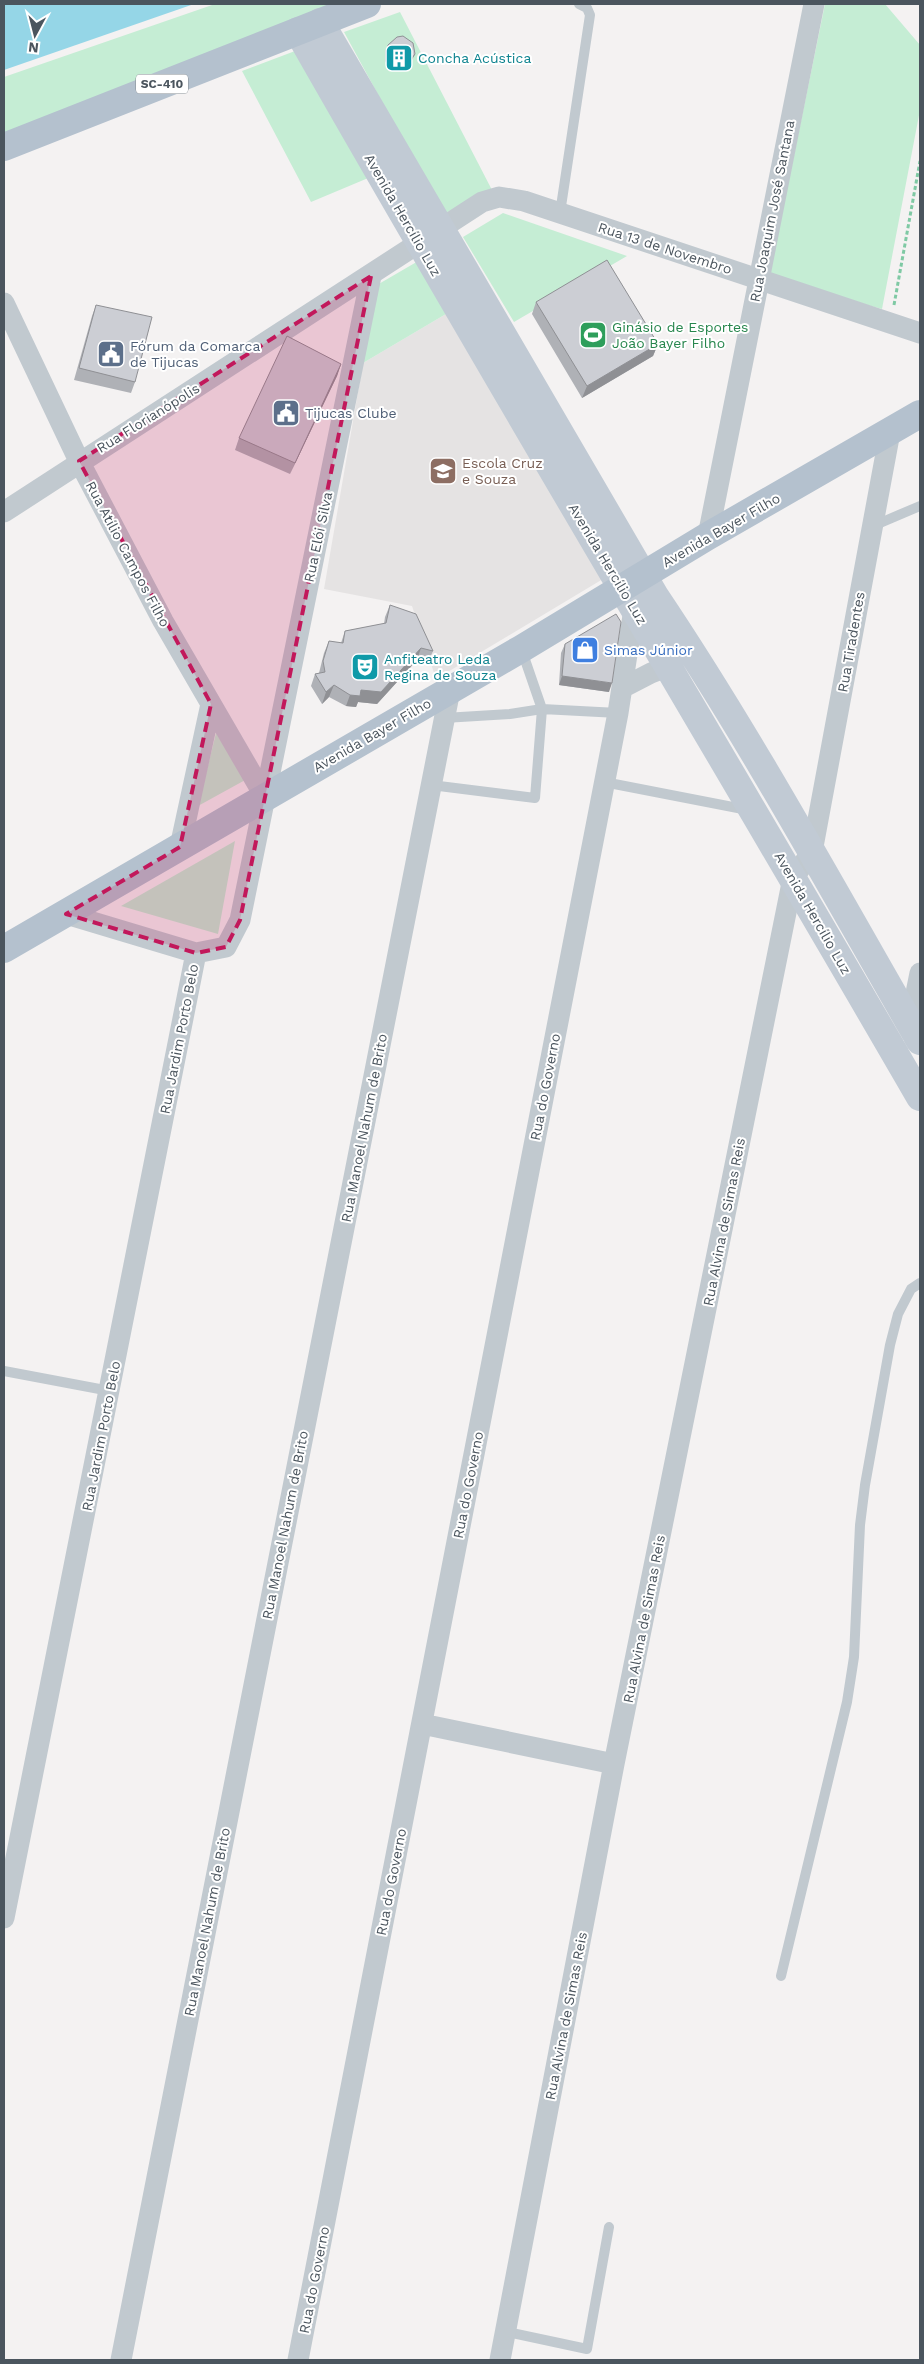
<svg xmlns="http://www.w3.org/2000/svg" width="924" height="2364" font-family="'Work Sans',sans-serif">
  <rect width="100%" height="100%" fill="#f4f2f2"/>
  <path fill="#e5e3e3" d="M451,311L603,579L436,679L412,606L324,589L363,363Z"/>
  <path fill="#c5edd4" d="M215,4H356L4,142V77Z
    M825,4H885L920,45V110L882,309L769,278Z
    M400,12L493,192L443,214L344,32Z
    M303,48L373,176L311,202L242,71Z
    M503,213L627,256L514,322L463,237Z
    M420,260L451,311L363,363L377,285Z
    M216,733L247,779L198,806Z
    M235,841L218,934L121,906Z"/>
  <path fill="#95d6e7" d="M4,4H194L4,70Z"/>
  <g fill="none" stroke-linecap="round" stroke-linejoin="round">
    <path stroke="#7fc9a4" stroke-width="3" stroke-dasharray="4 2.5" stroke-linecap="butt" d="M894,305L920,161"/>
    <path stroke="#c1c9cf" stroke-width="10" d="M560,213L590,15L587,8L579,4
      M873,526L920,506
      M522,651L542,709L618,713
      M604,782L748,810
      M431,785L535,798L542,709L510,714L444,718
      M4,1371L110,1391
      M781,1976L847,1702L854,1657L860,1525L865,1485L890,1345L898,1314L911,1289L920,1283
      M507,2332L587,2349L609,2227"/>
    <path stroke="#c1c9cf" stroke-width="21" d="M4,303L79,461L163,621L265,797
      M4,512L482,202L499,197L524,201L920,333
      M708,536L814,4
      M622,688L651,673L669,666
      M180,847L211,704
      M66,914L196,953L226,947L240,920L371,276
      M910,1023L920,973
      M422,1724L614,1764
      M4,1918L196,953
      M121,2360L450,690
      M298,2360L618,713L634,609
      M500,2360L614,1764L793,878L812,852L890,432"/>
    <path stroke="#c1cad4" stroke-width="28" d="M320,22L655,596C751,739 834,892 920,1041
      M298,31C501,388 714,741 920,1097"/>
    <path stroke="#b4c1ce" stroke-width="28" d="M4,147L367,4
      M4,949L521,649L708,536L920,414"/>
  </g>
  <path fill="#afb1b6" d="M388,45L412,60L406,68L397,71L388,66L385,61V51Z
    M536,302L658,344L653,356L582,398L532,314Z
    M96,305L135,382L131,393L74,380L92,316Z
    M341,364L337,376L290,474L235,450L239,438Z
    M390,605L433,651L428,662L417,660L377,704L358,702L356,707L346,706L329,697L322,704L311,686L315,674L319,673L324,653L329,641L341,643L345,631L384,624L385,617Z
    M565,644L609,692L559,685L561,653Z"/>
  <path fill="#8f9094" d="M415,54L412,60L406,68L397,71L399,65Z
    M658,344L653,356L582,398L587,386Z
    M341,364L337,376L290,474L295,463Z
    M421,648L417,660L377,704L358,702L356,707L346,706L350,695L361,690Z
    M562,676L612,683L609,692L559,685Z
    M334,685L329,697L322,704L326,692Z"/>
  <path fill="#ccced4" stroke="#8f9094" d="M403,36L413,43L415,54L409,62L399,65L390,60L387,55L388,45L397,37Z
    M607,260L658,344L587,386L536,302Z
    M96,305L152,317L135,382L79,368Z
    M287,336L341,364L295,463L239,438Z
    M390,605L416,614L433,651L421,648L381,692L361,690L360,696L350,695L334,685L326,692L315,674L325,672L323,661L329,641L343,643L345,631L386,623Z
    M616,614L621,622L612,683L562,676L565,644Z"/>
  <path fill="#c2185b" fill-opacity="0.2" stroke="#c2185b" stroke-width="4" stroke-dasharray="10 6" stroke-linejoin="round" d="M371,276L240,920L226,947L196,953L66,914L180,847L211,704L79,461Z"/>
  <defs>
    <g id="building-square" transform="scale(1.4375)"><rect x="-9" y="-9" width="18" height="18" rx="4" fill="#0f9aa8" stroke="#fff"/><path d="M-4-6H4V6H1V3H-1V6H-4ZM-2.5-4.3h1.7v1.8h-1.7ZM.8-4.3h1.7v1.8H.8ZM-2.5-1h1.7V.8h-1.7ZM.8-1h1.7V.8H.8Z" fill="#fff"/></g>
    <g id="stadium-square" transform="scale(1.4375)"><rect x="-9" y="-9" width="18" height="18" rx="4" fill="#2e9e5b" stroke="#fff"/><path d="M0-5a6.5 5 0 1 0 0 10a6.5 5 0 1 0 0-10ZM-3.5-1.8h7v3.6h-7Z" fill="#fff"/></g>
    <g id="civic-square" transform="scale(1.4375)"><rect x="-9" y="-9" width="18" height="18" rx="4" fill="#5c6f8a" stroke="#fff"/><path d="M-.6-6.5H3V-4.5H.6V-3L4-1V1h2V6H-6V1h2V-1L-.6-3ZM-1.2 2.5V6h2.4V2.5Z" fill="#fff"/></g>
    <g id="school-square" transform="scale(1.4375)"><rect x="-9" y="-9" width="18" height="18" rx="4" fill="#8d6e63" stroke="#fff"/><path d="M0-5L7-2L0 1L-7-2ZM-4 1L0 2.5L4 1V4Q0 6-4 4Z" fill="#fff"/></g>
    <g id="shop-square" transform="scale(1.4375)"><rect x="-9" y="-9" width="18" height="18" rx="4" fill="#3f7fe0" stroke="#fff"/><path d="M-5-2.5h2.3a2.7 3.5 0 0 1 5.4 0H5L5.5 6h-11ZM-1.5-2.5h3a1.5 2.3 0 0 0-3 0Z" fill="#fff"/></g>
    <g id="theatre-square" transform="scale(1.4375)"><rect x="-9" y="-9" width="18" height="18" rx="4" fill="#0f9aa8" stroke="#fff"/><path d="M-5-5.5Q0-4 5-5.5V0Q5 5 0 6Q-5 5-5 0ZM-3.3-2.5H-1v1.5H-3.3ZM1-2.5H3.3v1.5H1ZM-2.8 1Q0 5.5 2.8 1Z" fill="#fff"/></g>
  </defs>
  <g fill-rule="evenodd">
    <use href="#building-square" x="399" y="58"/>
    <use href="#stadium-square" x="593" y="335"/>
    <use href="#civic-square" x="111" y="354"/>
    <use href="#civic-square" x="286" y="413"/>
    <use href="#school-square" x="443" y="471"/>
    <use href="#shop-square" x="585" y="650"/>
    <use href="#theatre-square" x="365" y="667"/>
  </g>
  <g text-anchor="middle" stroke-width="4" stroke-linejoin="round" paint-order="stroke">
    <rect fill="#fff" stroke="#81888e" stroke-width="1" x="136" y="74.5" width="52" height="19" rx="4"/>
    <g font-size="12" font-weight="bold" fill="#4b555e">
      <text x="162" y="88">SC-410</text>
    </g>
    <g font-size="14" fill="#0d838f" stroke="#fff" text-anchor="start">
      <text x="418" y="63">Concha Acústica</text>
      <text x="384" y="664">Anfiteatro Leda<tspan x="384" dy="16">Regina de Souza</tspan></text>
    </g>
    <g font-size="14" fill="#4b555e" stroke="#fff">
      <text transform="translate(772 211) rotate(-79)" y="5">Rua Joaquim José Santana</text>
      <text transform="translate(403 215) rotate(60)" y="5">Avenida Hercílio Luz</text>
      <text transform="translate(665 248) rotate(18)" y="5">Rua 13 de Novembro</text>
      <text transform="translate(148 418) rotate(-32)" y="5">Rua Florianópolis</text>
      <text transform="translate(721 530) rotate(-30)" y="5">Avenida Bayer Filho</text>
      <text transform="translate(318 537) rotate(-78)" y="5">Rua Elói Silva</text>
      <text transform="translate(128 554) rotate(62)" y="5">Rua Atílio Campos Filho</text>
      <text transform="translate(608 564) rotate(59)" y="5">Avenida Hercílio Luz</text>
      <text transform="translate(851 642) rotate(-80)" y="5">Rua Tiradentes</text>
      <text transform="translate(372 735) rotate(-30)" y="5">Avenida Bayer Filho</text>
      <text transform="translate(813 913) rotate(60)" y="5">Avenida Hercílio Luz</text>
      <text transform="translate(179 1039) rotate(-79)" y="5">Rua Jardim Porto Belo</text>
      <text transform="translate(545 1087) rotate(-79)" y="5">Rua do Governo</text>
      <text transform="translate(364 1128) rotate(-79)" y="5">Rua Manoel Nahum de Brito</text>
      <text transform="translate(724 1222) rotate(-79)" y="5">Rua Alvina de Simas Reis</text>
      <text transform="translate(101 1436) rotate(-79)" y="5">Rua Jardim Porto Belo</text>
      <text transform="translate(468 1485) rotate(-79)" y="5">Rua do Governo</text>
      <text transform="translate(285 1525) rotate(-79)" y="5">Rua Manoel Nahum de Brito</text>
      <text transform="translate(644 1619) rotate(-79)" y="5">Rua Alvina de Simas Reis</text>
      <text transform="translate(391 1882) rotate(-79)" y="5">Rua do Governo</text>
      <text transform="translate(207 1922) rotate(-79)" y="5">Rua Manoel Nahum de Brito</text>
      <text transform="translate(566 2016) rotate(-79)" y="5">Rua Alvina de Simas Reis</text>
      <text transform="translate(314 2280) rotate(-79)" y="5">Rua do Governo</text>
    </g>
    <g font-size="14" fill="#27864d" stroke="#fff" text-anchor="start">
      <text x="612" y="332">Ginásio de Esportes<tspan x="612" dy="16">João Bayer Filho</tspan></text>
    </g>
    <g font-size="14" fill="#4e5e75" stroke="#fff" text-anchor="start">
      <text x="130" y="351">Fórum da Comarca<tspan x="130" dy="16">de Tijucas</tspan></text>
      <text x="305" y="418">Tijucas Clube</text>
    </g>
    <g font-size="14" fill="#785e54" stroke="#fff" text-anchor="start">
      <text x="462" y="468">Escola Cruz<tspan x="462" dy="16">e Souza</tspan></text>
    </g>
    <g font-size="14" fill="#366cbe" stroke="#fff" text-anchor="start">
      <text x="604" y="655">Simas Júnior</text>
    </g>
  </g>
  <rect width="924" height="2364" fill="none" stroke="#4b555e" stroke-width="10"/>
  <g transform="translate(35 35) rotate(187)" stroke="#ffffff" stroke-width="4" paint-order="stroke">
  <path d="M0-4L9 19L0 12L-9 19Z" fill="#4b555e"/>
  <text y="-8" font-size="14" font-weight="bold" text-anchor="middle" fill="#4b555e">N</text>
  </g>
</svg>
